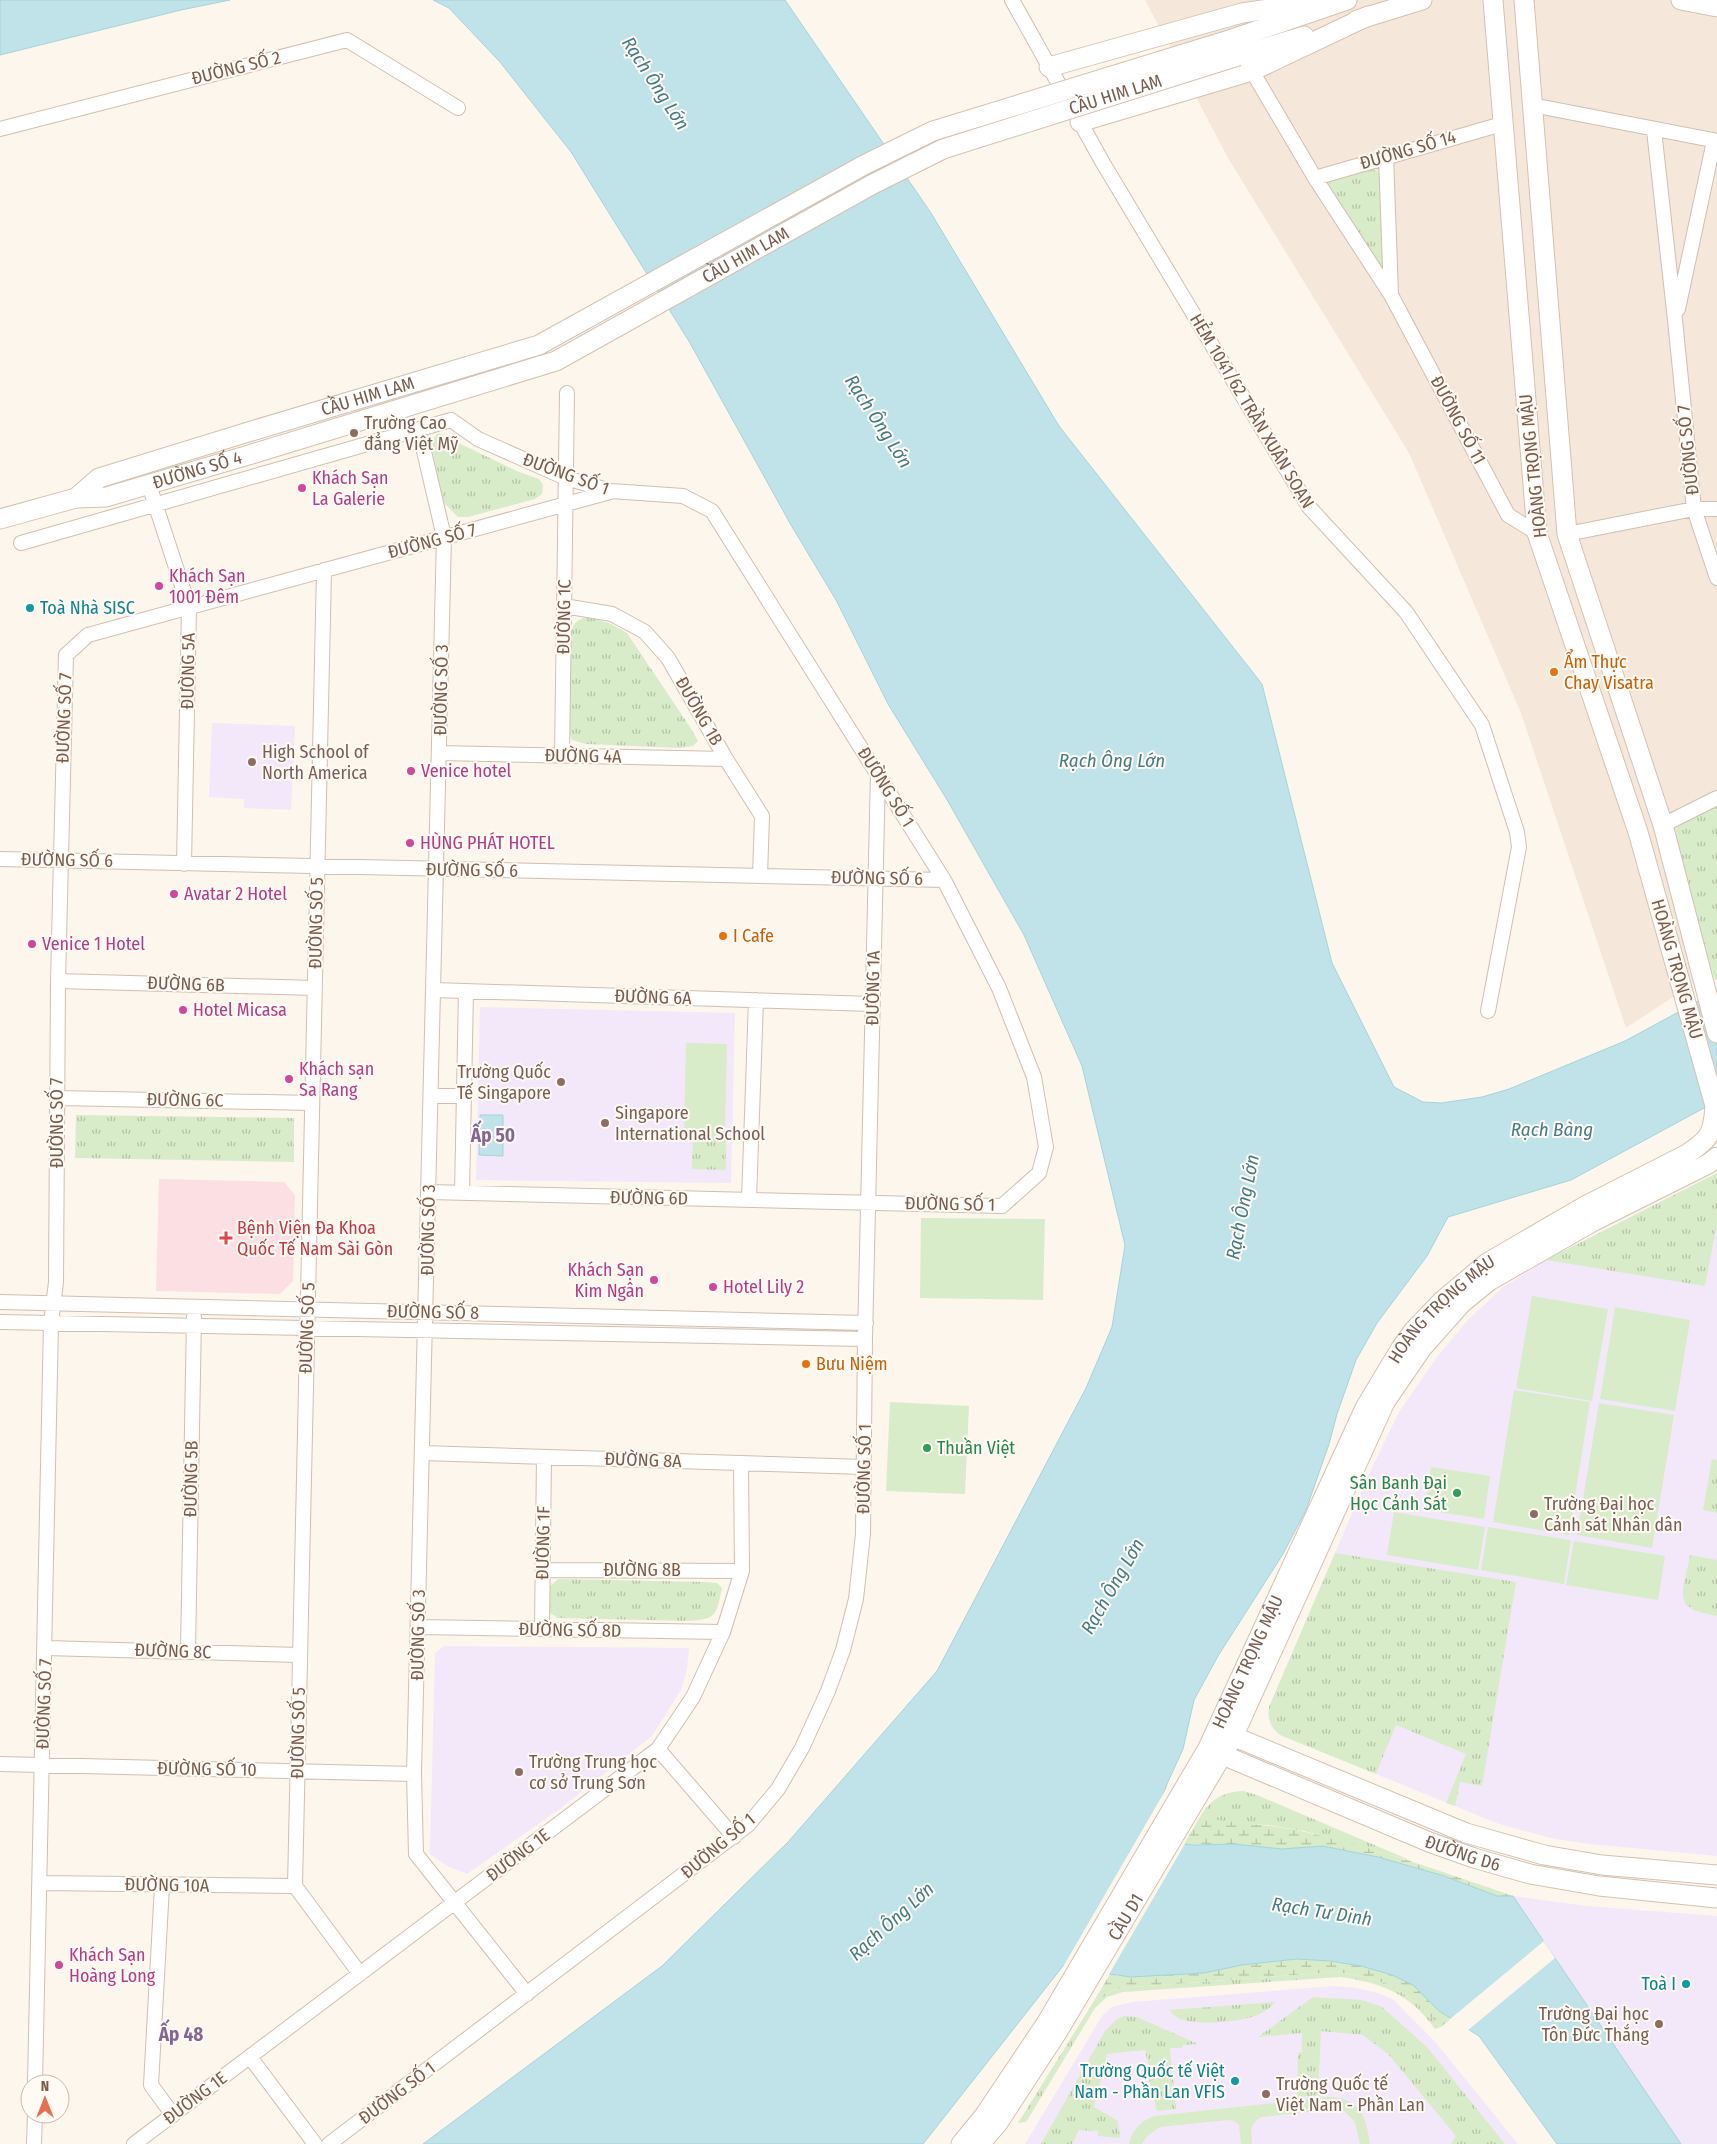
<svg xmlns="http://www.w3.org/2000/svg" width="1717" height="2144" font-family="'Fira Sans Condensed',sans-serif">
  <defs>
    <pattern id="grass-tufts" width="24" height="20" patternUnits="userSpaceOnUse" patternTransform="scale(1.25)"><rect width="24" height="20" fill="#d8ecc9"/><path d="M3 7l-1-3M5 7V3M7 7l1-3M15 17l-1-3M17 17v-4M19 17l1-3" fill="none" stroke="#b4c2a5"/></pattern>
    <pattern id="wetland-marsh" width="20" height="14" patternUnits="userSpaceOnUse" patternTransform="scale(1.25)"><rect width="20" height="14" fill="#d8ecc9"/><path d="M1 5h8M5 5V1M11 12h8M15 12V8" fill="none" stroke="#b4c2a5"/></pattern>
  </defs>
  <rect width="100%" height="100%" fill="#fdf6ec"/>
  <path fill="#f5e8da" d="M1145,0H1717V968L1626,1028L1521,713L1409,453L1228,158Z"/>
  <path fill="#f3e8fa" d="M212,723L295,726L291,810L244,808V799L209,797Z
    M480,1007L735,1013L731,1183L476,1180Z
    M1717,1173V1856L1590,1844L1555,1839L1499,1824L1280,1735L1272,1728L1268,1717L1269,1707L1368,1476L1399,1412L1437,1357L1468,1320L1502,1288L1546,1260Z
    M444,1646L689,1648L687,1669L681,1690L652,1736L561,1808L467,1874L447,1866L430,1854L435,1653Z
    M1513,1896L1587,1906L1717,1916V2144H1681Z
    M1334,1986L1357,1988L1378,1993L1394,2000L1437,2044L1518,2144H1025L1102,2016L1112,2007L1133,2002Z"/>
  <path fill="#fbdfe3" d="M159,1179L284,1182L295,1195L293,1281L280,1294L156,1291Z"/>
  <path fill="url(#grass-tufts)" d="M1373,169L1381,175L1384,267L1381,269L1327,187L1330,182Z
    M438,433L519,472L539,479L543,485L542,494L535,499L468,517H458L443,502L431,444L434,437Z
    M588,617L611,624L627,633L690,727L698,741L693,746L680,748L586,744L572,740L569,732L571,634C573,623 577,619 588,617Z
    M1717,804V979L1715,980L1673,844C1673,819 1697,814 1717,804Z
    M76,1115L294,1118V1162L75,1158Z
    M693,1128L726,1129V1170L692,1169Z
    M1717,1173V1224L1705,1286L1546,1260Z
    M1712,1459L1717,1460V1513L1703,1510Z
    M1335,1553L1516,1582L1482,1786L1460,1782L1455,1806L1446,1803L1466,1754L1396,1725L1376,1774L1280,1735C1271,1727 1268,1720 1269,1707Z
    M1690,1555L1717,1560V1616C1670,1608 1683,1594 1690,1555Z
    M558,1579L704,1582L717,1583L722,1588C716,1616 717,1619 688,1621L558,1618L550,1613V1586Z
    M1243,1791L1257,1795L1412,1861L1304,1831L1268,1825L1231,1823L1200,1817C1210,1800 1222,1792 1243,1791Z
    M1336,1972C1389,1979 1405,1990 1441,2027L1435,2029C1411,1994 1380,1982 1340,1977L1123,1992L1107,1997L1095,2008L1028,2119L1026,2122L1018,2123L1094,2001L1106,1993L1119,1988Z
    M1313,1997L1362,2000L1382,2007L1427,2047L1505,2144H1451L1456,2136L1388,2054L1363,2035L1321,2031L1318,2095L1297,2097L1298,2053L1302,2052V2033L1258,2037Z
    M1275,2002C1269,2009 1262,2014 1252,2017C1237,2022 1192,2026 1178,2018C1175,2016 1172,2013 1169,2010Z
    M1124,2016L1137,2017L1198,2044L1183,2045L1182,2048H1170L1176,2109L1157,2111L1146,2067H1149L1145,2050L1107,2054L1094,2107L1118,2121L1120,2138L1098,2136V2131L1079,2130L1072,2144H1041L1105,2031L1117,2019Z"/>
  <path fill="url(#wetland-marsh)" d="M1200,1817C1235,1824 1271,1824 1305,1832C1376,1848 1444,1872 1513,1896H1497L1444,1876L1378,1857L1323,1846L1282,1849L1234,1844H1184Z
    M1297,1959C1333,1961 1383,1964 1413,1985C1427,1995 1436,2010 1451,2019L1441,2027C1405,1990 1389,1979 1336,1972L1119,1988L1106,1993L1094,2001L1110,1974L1117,1976L1204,1973L1242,1965Z"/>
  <path fill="#d8ecc9" d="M686,1043L727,1044L725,1129L684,1128Z
    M921,1218L1045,1219L1043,1300L920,1298Z
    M1532,1296L1608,1309L1592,1401L1516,1388Z
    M1615,1307L1690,1320L1675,1411L1600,1399Z
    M1514,1390L1590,1402L1569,1535L1493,1522Z
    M890,1402L969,1406L965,1494L886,1491Z
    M1599,1403L1674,1415L1652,1548L1577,1535Z
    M1431,1467L1490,1476L1484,1519L1425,1510Z
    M1394,1512L1485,1527L1478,1570L1387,1555Z
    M1488,1527L1571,1540L1564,1584L1481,1570Z
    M1574,1541L1665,1556L1658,1600L1566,1585Z
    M1329,2097C1361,2099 1366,2116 1370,2144H1360L1355,2122L1343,2110L1337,2109L1262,2117C1249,2123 1251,2132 1252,2144H1241L1239,2125L1234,2121L1227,2120L1160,2127L1147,2136L1142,2144H1129C1132,2130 1141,2121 1154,2116Z"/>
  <path fill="#bfe3e8" stroke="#a5d3da" d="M0,0H230L181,10L0,55Z
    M433,0H785L931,213L1059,426L1262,684L1332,963L1394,1087L1423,1102L1441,1103L1482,1097L1509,1089L1625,1041L1717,991V1101L1571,1180L1448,1217L1427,1256L1377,1323L1356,1360L1337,1414L1329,1444L1306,1510L1283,1554L1218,1656L1194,1700L1183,1749L1167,1784L1158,1811L1161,1842L1194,1845L1234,1844L1282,1849L1323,1846L1378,1857L1444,1876L1497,1896H1513L1681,2144H1557L1479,2036L1439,2011L1413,1985L1392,1975L1361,1966L1330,1961L1297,1959L1242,1965L1204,1973L1131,1977L1110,1974L1080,1962L1063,1966L923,2144H423L662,1966L788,1842L937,1671L1086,1388L1112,1327L1125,1245L1082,1066L1024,935L946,798L888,704L836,600L791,525L690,343L571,152L500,62L449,8Z
    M480,1115H503V1156L479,1155Z"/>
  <path fill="#fdf6ec" d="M1169,1784L1161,1811L1162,1840L1186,1842L1108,1976L1080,1964L1064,1969L1056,1979Z
    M1544,1941L1555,1958L1467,2031L1449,2020Z"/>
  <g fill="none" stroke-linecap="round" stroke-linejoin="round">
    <g stroke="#d1beb0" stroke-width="16">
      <path id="street" d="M1012,0L1103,163L1309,507L1406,612L1482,725L1517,832L1519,847L1488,1011
        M1252,71L1315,178L1391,295L1508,515L1537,533
        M1532,105L1717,141
        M0,129L347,40L458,108
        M1654,130L1675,320L1694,509L1717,578
        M1386,156L1391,295
        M1315,178L1502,124
        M1678,309L1714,141
        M419,430L444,537L414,1774L416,1854L527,1994
        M149,485L189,607L184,864
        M1567,534L1694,509H1717
        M21,543L451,420L478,439L566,478L611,491L683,496L712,511L944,880L999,988L1034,1077L1046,1147L1039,1173L1002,1206L429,1192
        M324,570L295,1886L360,1974
        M564,606L612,614L645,632L668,658L726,759L762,816L760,876
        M439,753L726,759
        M562,756L567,393
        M1663,825L1717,798
        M0,859L944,880
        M58,981L315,988
        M434,990L872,1004
        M431,1096H464
        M58,1098L312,1103
        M462,1193L466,991
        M749,1200L756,1000
        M0,1302L866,1323
        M0,1322L865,1339
        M422,1453L864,1467
        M543,1570L742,1571
        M418,1627L723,1632
        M542,1629L544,1457
        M45,1648L300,1655
        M188,1651L194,1317
        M658,1749L734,1837
        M0,1764L414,1774
        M40,1883L295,1886
        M162,1886L151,2085L173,2115
        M250,2057L315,2144
        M35,2084L51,1323L56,1282L58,981L66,655L88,635L610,492
        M34,2144L35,2114
        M134,2144L658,1749L693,1697L723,1632L742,1571L741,1463
        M329,2144L748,1825L778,1789L802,1748L828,1691L843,1650L856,1599L863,1534L865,1339L878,773"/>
    </g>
    <g stroke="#d6c0b0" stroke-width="21">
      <g id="secondary">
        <path d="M1524,0L1567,534L1663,825L1717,1033"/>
        <path d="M1681,0L1717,7"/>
        <path d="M1357,20L1422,0"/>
        <path d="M1229,40L1347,0"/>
        <path d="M1238,56L1304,36"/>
        <path d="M1049,67L1242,13L1329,0"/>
        <path d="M1080,122L1252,71L1368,16"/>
        <path d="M76,498L99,478L245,433"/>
        <path id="s1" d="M0,519L76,498L106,497L252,454"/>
        <path d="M1223,1732L1466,1833L1544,1855L1602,1865L1717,1875"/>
        <path id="s2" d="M1211,1750L1429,1842L1474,1858L1530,1874L1599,1886L1717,1898"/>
        <path id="s3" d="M961,2144L984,2116L1047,2022L1208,1748L1365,1408L1401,1348L1414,1330L1442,1301L1487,1263L1585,1206L1687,1154C1710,1139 1713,1134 1715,1106L1638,832L1537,533L1493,0"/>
        <path id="s4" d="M980,2144L998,2123L1058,2031L1233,1737L1385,1402L1422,1348L1462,1303L1489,1281L1594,1221L1708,1164L1717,1157"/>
      </g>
    </g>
    <use href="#street" stroke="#fff" stroke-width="14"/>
    <use href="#secondary" stroke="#fff" stroke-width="19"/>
    <g stroke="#d6c0b0" stroke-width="21" stroke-linecap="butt">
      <g id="secondary-bridge">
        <path id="s5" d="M245,433L539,345L864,165L933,131L1229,40"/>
        <path id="s6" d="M252,454L556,361L873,184L943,149L1238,56"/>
      </g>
    </g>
    <use href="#secondary-bridge" stroke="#fff" stroke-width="19"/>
  </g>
  <g fill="#8d6e63" stroke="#fffaf3" stroke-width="2">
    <circle cx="354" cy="433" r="5"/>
    <circle cx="252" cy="762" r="5"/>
    <circle cx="561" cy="1082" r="5"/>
    <circle cx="605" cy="1123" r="5"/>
    <circle cx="1534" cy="1514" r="5"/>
    <circle cx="519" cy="1772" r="5"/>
    <circle cx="1659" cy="2024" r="5"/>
    <circle cx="1266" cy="2094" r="5"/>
  </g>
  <g fill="#d1479c" stroke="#fffaf3" stroke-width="2">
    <circle cx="302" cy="488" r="5"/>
    <circle cx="159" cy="586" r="5"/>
    <circle cx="411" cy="771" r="5"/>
    <circle cx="410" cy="843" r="5"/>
    <circle cx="174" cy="894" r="5"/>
    <circle cx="32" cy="944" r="5"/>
    <circle cx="183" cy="1010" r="5"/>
    <circle cx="289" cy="1079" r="5"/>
    <circle cx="654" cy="1280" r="5"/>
    <circle cx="713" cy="1287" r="5"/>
    <circle cx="59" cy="1965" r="5"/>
  </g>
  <g fill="#0f9aa8" stroke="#fffaf3" stroke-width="2">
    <circle cx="30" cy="608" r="5"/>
    <circle cx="1686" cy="1984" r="5"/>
    <circle cx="1235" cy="2081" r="5"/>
  </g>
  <g fill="#e8710a" stroke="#fffaf3" stroke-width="2">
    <circle cx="1554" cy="672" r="5"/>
    <circle cx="723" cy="936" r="5"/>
    <circle cx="806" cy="1364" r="5"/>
  </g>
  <path fill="#e0444e" stroke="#fffaf3" stroke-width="2" d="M223.5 1230.5h5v5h5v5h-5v5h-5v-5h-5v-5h5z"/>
  <g fill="#2e9e5b" stroke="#fffaf3" stroke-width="2">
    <circle cx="927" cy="1448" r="5"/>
    <circle cx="1457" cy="1493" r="5"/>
  </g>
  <g text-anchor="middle" stroke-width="4" stroke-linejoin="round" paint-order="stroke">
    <g font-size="18" fill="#7a5c4d" stroke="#fffaf3">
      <text transform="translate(236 68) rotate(-14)" y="6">ĐƯỜNG SỐ 2</text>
      <text dy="6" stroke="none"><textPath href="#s6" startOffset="940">CẦU HIM LAM</textPath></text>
      <text transform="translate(1408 150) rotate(-16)" y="6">ĐƯỜNG SỐ 14</text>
      <text dy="6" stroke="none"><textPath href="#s6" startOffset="535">CẦU HIM LAM</textPath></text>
      <text dy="6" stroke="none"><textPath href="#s5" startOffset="128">CẦU HIM LAM</textPath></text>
      <text transform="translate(1252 411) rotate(59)" y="6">HẺM 1041/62 TRẦN XUÂN SOẠN</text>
      <text transform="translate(1458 420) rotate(62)" y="6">ĐƯỜNG SỐ 11</text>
      <text transform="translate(1688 450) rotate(-96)" y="6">ĐƯỜNG SỐ 7</text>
      <text transform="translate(1533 466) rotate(-96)" y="6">HOÀNG TRỌNG MẬU</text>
      <text dy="6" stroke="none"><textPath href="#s1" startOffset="204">ĐƯỜNG SỐ 4</textPath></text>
      <text transform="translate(566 474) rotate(20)" y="6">ĐƯỜNG SỐ 1</text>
      <text transform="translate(432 541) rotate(-15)" y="6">ĐƯỜNG SỐ 7</text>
      <text transform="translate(564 617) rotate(-89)" y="6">ĐƯỜNG 1C</text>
      <text transform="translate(188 671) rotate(-89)" y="6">ĐƯỜNG 5A</text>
      <text transform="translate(441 690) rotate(-89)" y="6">ĐƯỜNG SỐ 3</text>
      <text transform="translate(699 711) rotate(60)" y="6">ĐƯỜNG 1B</text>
      <text transform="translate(64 718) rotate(-88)" y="6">ĐƯỜNG SỐ 7</text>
      <text transform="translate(583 756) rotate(1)" y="6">ĐƯỜNG 4A</text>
      <text transform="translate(886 787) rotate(58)" y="6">ĐƯỜNG SỐ 1</text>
      <text transform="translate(67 860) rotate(1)" y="6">ĐƯỜNG SỐ 6</text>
      <text transform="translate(472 870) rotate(1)" y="6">ĐƯỜNG SỐ 6</text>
      <text transform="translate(877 878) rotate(1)" y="6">ĐƯỜNG SỐ 6</text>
      <text transform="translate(316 923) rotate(-89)" y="6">ĐƯỜNG SỐ 5</text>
      <text transform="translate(1677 969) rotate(74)" y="6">HOÀNG TRỌNG MẬU</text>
      <text transform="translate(186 984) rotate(2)" y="6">ĐƯỜNG 6B</text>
      <text transform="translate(873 988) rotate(-89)" y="6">ĐƯỜNG 1A</text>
      <text transform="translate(653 997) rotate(2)" y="6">ĐƯỜNG 6A</text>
      <text transform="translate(185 1100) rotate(1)" y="6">ĐƯỜNG 6C</text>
      <text transform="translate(57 1123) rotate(-90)" y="6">ĐƯỜNG SỐ 7</text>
      <text transform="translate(649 1198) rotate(1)" y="6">ĐƯỜNG 6D</text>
      <text transform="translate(950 1204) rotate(1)" y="6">ĐƯỜNG SỐ 1</text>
      <text transform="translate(428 1230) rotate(-89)" y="6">ĐƯỜNG SỐ 3</text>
      <text transform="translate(433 1312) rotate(1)" y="6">ĐƯỜNG SỐ 8</text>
      <text dy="6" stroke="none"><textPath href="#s3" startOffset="968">HOÀNG TRỌNG MẬU</textPath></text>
      <text transform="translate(307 1328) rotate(-88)" y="6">ĐƯỜNG SỐ 5</text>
      <text transform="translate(643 1460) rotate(2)" y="6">ĐƯỜNG 8A</text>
      <text transform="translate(864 1469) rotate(-89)" y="6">ĐƯỜNG SỐ 1</text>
      <text transform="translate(191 1479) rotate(-89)" y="6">ĐƯỜNG 5B</text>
      <text transform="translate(543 1543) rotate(-89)" y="6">ĐƯỜNG 1F</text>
      <text x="642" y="1576">ĐƯỜNG 8B</text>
      <text transform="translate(570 1630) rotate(1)" y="6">ĐƯỜNG SỐ 8D</text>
      <text transform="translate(418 1635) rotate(-89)" y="6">ĐƯỜNG SỐ 3</text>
      <text transform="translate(173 1651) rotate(2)" y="6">ĐƯỜNG 8C</text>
      <text dy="6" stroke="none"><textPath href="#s3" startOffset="562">HOÀNG TRỌNG MẬU</textPath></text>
      <text transform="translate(44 1704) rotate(-88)" y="6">ĐƯỜNG SỐ 7</text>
      <text transform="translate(298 1733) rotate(-89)" y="6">ĐƯỜNG SỐ 5</text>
      <text transform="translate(207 1769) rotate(1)" y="6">ĐƯỜNG SỐ 10</text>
      <text transform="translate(718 1846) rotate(-40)" y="6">ĐƯỜNG SỐ 1</text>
      <text dy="6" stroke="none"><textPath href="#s2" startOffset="272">ĐƯỜNG D6</textPath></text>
      <text transform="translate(518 1855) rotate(-37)" y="6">ĐƯỜNG 1E</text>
      <text transform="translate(167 1885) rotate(1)" y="6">ĐƯỜNG 10A</text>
      <text dy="6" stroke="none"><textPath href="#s4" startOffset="270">CẦU D1</textPath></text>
      <text transform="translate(397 2093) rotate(-37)" y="6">ĐƯỜNG SỐ 1</text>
      <text transform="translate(195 2098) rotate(-37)" y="6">ĐƯỜNG 1E</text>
    </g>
    <g font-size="18" fill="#785e54" stroke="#fffaf3" text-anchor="start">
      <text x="364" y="429">Trường Cao<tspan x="364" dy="21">đẳng Việt Mỹ</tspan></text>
      <text x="262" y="758">High School of<tspan x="262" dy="21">North America</tspan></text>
      <text x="551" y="1078" text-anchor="end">Trường Quốc<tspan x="551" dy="21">Tế Singapore</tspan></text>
      <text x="615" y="1119">Singapore<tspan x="615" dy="21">International School</tspan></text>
      <text x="1544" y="1510">Trường Đại học<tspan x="1544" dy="21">Cảnh sát Nhân dân</tspan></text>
      <text x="529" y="1768">Trường Trung học<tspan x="529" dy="21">cơ sở Trung Sơn</tspan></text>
      <text x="1649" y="2020" text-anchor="end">Trường Đại học<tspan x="1649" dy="21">Tôn Đức Thắng</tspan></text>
      <text x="1276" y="2090">Trường Quốc tế<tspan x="1276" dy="21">Việt Nam - Phần Lan</tspan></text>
    </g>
    <g font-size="18" fill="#b23c85" stroke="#fffaf3" text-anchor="start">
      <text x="312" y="484">Khách Sạn<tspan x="312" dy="21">La Galerie</tspan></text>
      <text x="169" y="582">Khách Sạn<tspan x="169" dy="21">1001 Đêm</tspan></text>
      <text x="421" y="777">Venice hotel</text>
      <text x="420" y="849">HÙNG PHÁT HOTEL</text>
      <text x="184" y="900">Avatar 2 Hotel</text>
      <text x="42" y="950">Venice 1 Hotel</text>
      <text x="193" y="1016">Hotel Micasa</text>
      <text x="299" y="1075">Khách sạn<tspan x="299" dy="21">Sa Rang</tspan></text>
      <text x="644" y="1276" text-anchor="end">Khách Sạn<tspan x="644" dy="21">Kim Ngân</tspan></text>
      <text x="723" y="1293">Hotel Lily 2</text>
      <text x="69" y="1961">Khách Sạn<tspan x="69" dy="21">Hoàng Long</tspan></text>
    </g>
    <g font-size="18" fill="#0d838f" stroke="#fffaf3" text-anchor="end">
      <text x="40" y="614" text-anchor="start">Toà Nhà SISC</text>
      <text x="1676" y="1990">Toà I</text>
      <text x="1225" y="2077">Trường Quốc tế Việt<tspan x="1225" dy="21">Nam - Phần Lan VFIS</tspan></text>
    </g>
    <g font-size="18" fill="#c56008" stroke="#fffaf3" text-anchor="start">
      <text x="1564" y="668">Ẩm Thực<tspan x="1564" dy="21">Chay Visatra</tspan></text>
      <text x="733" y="942">I Cafe</text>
      <text x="816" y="1370">Bưu Niệm</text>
    </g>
    <g font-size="18" fill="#be3a42" stroke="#fffaf3" text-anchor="start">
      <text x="237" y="1234">Bệnh Viện Đa Khoa<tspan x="237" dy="21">Quốc Tế Nam Sài Gòn</tspan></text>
    </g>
    <g font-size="18" fill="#27864d" stroke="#fffaf3" text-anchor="start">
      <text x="937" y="1454">Thuần Việt</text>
      <text x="1447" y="1489" text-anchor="end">Sân Banh Đại<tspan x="1447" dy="21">Học Cảnh Sát</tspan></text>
    </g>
    <g font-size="19" font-style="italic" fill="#437c86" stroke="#fffaf3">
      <text transform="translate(656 83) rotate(57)" y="7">Rạch Ông Lớn</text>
      <text transform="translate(879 421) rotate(57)" y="7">Rạch Ông Lớn</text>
      <text x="1112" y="767">Rạch Ông Lớn</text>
      <text x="1552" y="1136">Rạch Bàng</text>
      <text transform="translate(1242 1207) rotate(-79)" y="7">Rạch Ông Lớn</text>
      <text transform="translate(1112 1586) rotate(-60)" y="7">Rạch Ông Lớn</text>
      <text transform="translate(1322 1911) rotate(9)" y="7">Rạch Tư Dinh</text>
      <text transform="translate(891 1921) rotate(-42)" y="7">Rạch Ông Lớn</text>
    </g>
    <g font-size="19" font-weight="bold" fill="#846695" stroke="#fffaf3">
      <text x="493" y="1142">Ấp 50</text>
      <text x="181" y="2041">Ấp 48</text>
    </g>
  </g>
  <g transform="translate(45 2099)"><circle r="24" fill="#fffaf3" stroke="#cabbb1"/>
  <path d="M0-4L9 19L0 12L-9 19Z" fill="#e76f51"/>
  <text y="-8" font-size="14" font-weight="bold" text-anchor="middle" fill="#7a5c4d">N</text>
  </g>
</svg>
